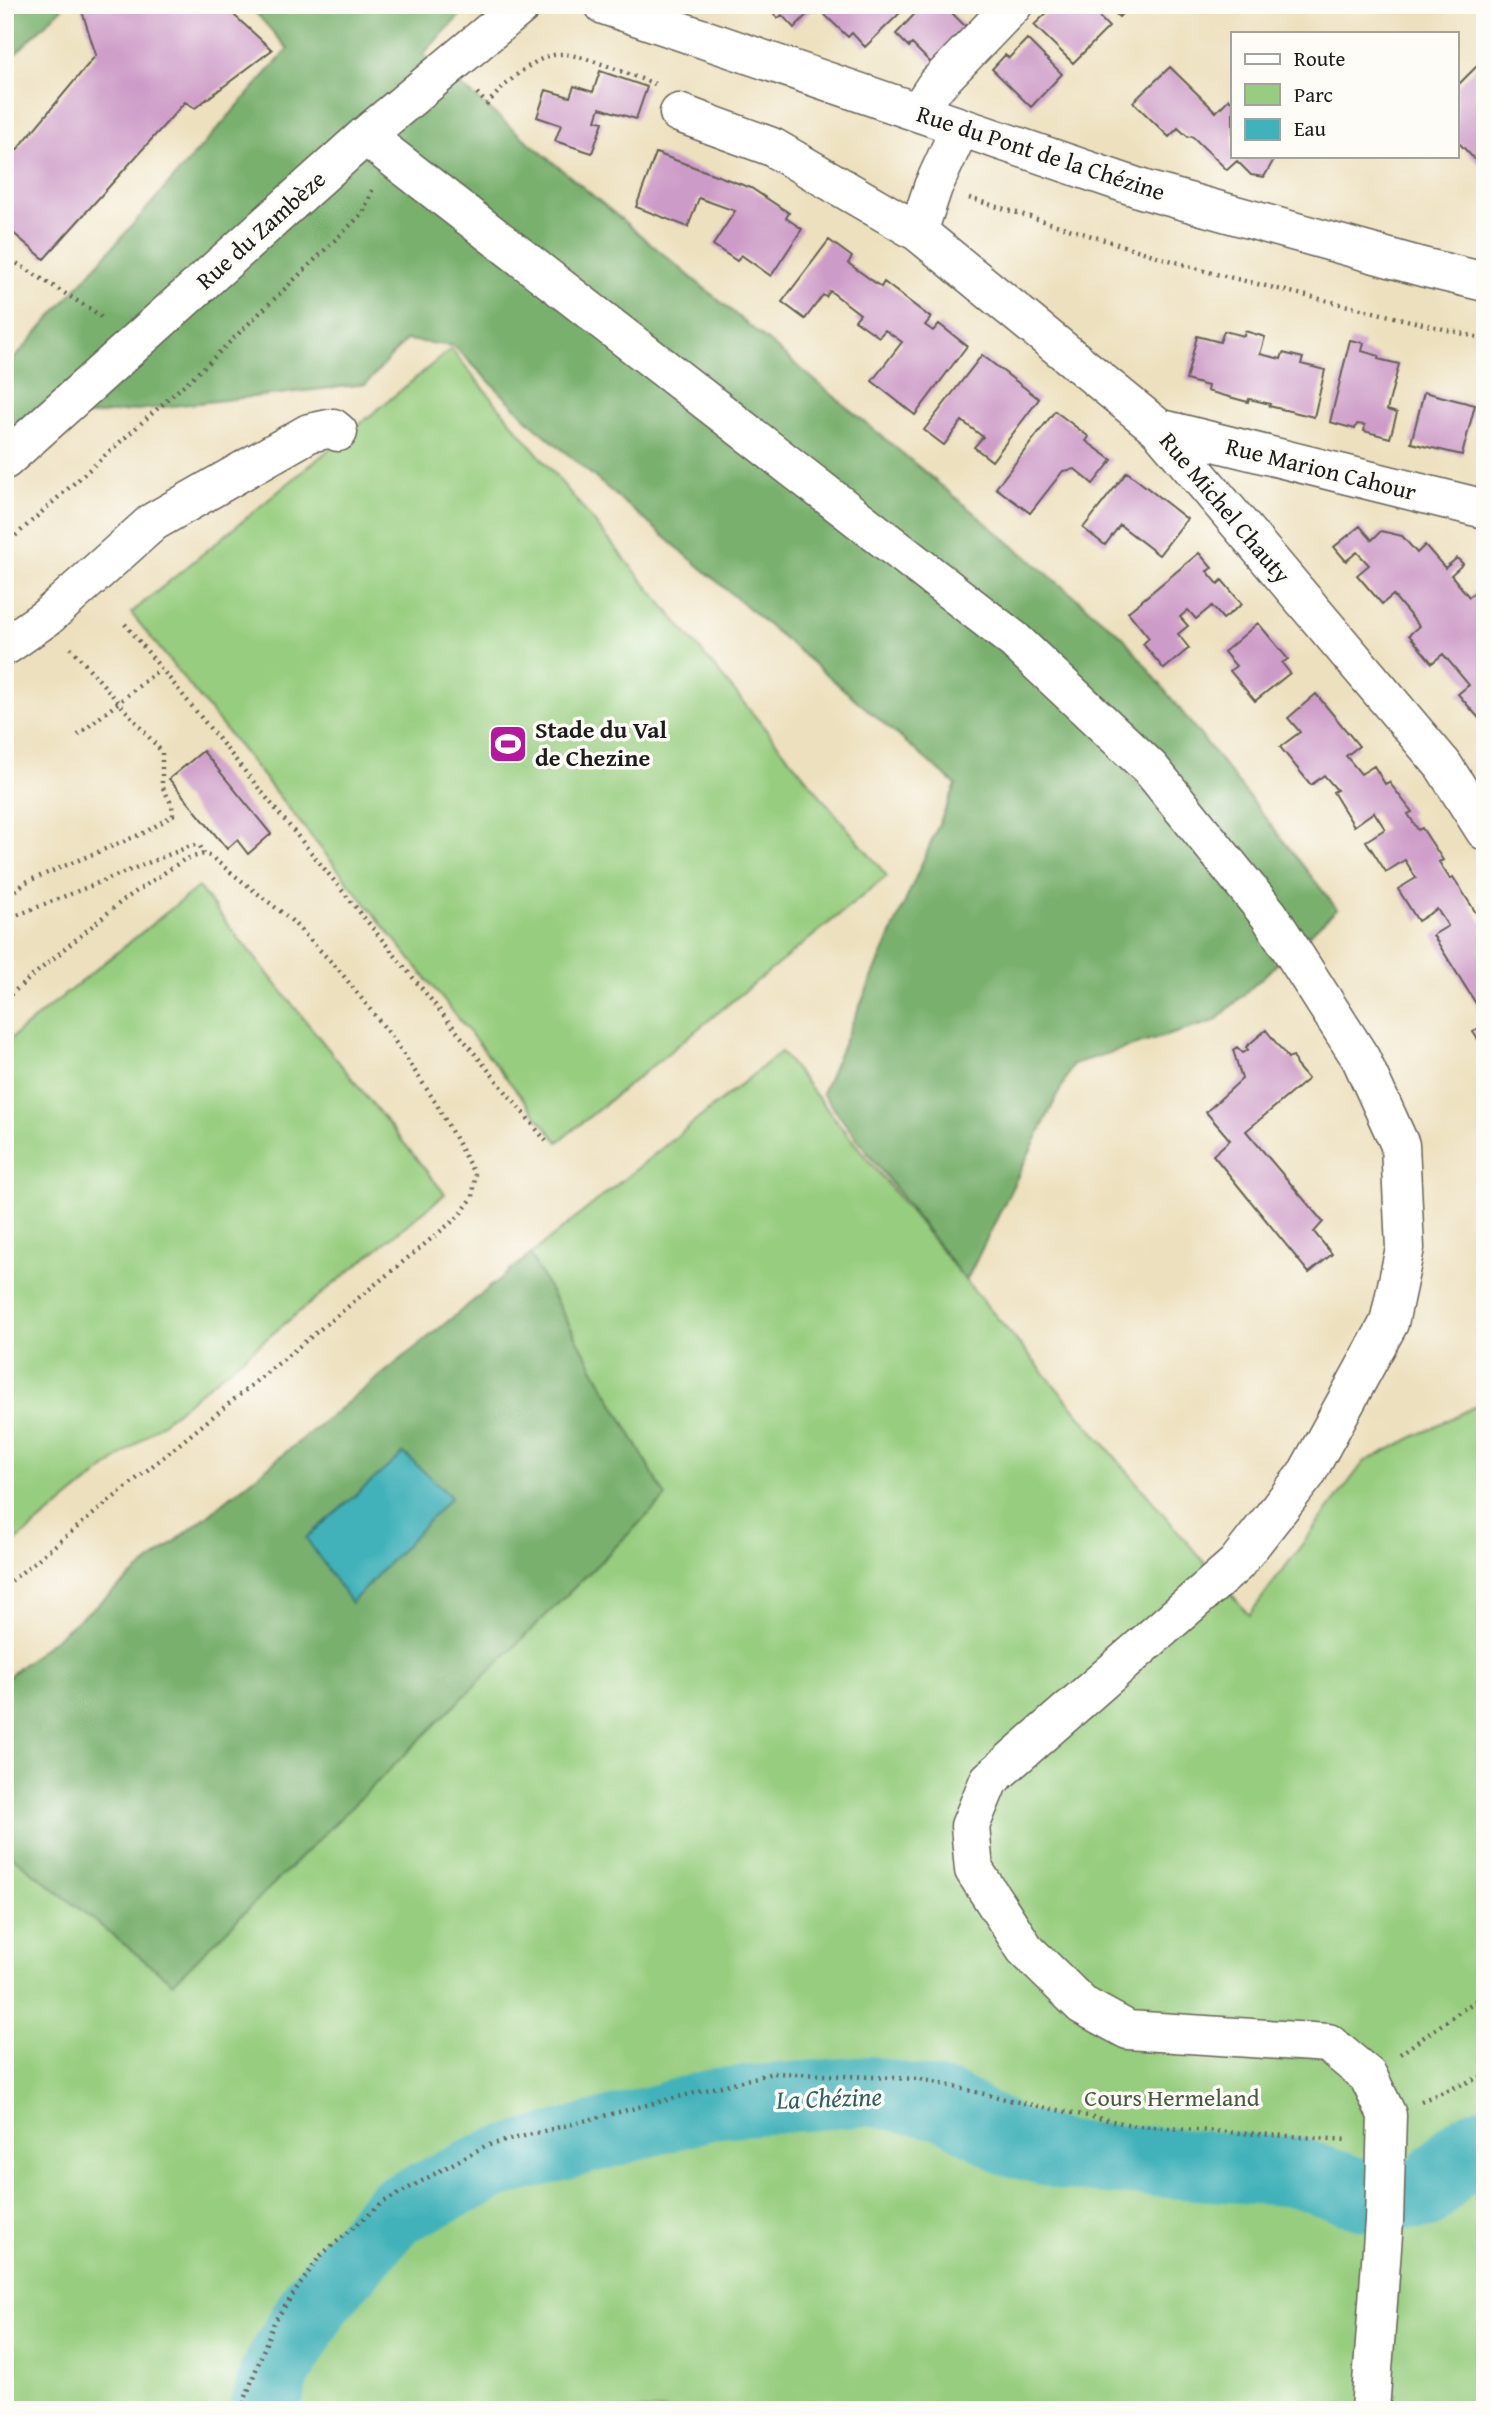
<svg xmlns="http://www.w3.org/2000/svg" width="1490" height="2415" font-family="'Gentium Book Plus',serif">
  <rect width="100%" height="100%" fill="#fdfcf7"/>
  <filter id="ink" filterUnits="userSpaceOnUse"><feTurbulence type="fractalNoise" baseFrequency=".0143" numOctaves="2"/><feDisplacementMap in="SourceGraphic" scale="14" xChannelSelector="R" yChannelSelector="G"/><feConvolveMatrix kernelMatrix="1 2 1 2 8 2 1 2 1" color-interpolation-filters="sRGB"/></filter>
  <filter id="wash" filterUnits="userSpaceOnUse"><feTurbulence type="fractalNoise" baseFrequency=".00686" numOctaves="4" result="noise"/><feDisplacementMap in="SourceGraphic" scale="28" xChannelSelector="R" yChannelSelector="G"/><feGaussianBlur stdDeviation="1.57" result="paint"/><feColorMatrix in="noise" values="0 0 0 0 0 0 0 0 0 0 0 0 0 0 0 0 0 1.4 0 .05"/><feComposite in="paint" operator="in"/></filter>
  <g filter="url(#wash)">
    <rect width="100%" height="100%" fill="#ede0be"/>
    <path fill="#97cd7f" stroke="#5a744e" stroke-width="2" d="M451,349L887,876L558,1142L131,613Z
      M198,887L445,1194L5,1550V1043Z
      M781,1052L966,1281L1249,1615L1364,1462L1485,1401V2410H5V1850L173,1982L665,1497L530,1255Z"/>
    <path fill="#79b06e" stroke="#4a6645" stroke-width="2" d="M5,5H65L5,64Z
      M249,5H470L423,54L1123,637L1337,909L1215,1021L1073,1064L966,1281L822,1093L956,785L531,423L454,346L406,340L366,384L5,425V369L288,49Z
      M530,1255L666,1497L173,1983L5,1850V1679Z"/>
    <path fill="#42b2ba" stroke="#2f676b" stroke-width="2" d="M404,1453L451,1497L351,1603L306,1538Z"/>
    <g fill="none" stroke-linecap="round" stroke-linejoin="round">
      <path stroke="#42b2ba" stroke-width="70" d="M265,2410L274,2375L317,2300L395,2211L495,2164L717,2103L869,2091L950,2107L1010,2141L1066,2156L1297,2172L1367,2196L1424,2194L1466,2150L1485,2141"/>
    </g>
    <g id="blocks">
      <path fill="#cd9bc8" d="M80,5H223L272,50L195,108L185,102L44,259L5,226V164L96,55Z
        M765,5H816L794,28L782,15L778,18Z
        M834,5H896L902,11L865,47L852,33L848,37L825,15Z
        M923,5H944L966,27L931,63L912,44L909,47L896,34Z
        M1055,5H1087L1109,27L1073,63L1034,25Z
        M1107,5H1130L1119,17Z
        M1027,39L1062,74L1031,107L992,69L1005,55L1009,58Z
        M1485,58V170L1457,141V86Z
        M1170,67L1216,112L1229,99L1233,102V156H1276L1264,177L1251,175L1237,161L1227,170L1192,136L1188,137L1178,128L1169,137L1133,102Z
        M600,71L647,87L636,119L600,108L596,120L603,122L592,153L555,141L561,125L537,117L546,90L570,97L574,86L593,92Z
        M656,153L751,188L789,213L786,218L802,229L771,276L741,255L737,261L713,245L735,211L699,198L688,227L636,207Z
        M829,240L852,257L848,263L881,287L884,282L931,318L925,325L933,331L939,324L967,346L915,415L872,381L902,342L885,330L879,337L855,320L860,314L830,291L826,297L823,295L805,319L782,302Z
        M1224,331L1244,336L1245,331L1265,337L1260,354L1281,359L1283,353L1303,358L1301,364L1325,370L1314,417L1269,406L1270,404L1249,399L1248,402L1207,391L1208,386L1186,380L1197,336L1220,342Z
        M1350,340L1364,343L1362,351L1379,356L1378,359L1399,364L1387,410L1397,413L1390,438L1364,431L1365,425L1357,424L1355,429L1330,422Z
        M982,355L1039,399L992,461L974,447L983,437L962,421L944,445L924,430Z
        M1424,392L1475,405L1462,455L1411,443Z
        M1055,411L1089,437L1086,441L1112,460L1093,484L1075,469L1063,471L1030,513L996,488Z
        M1127,472L1187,519L1159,555L1120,525L1105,545L1083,528Z
        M1360,526L1372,540L1381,531L1402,536L1417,553L1425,545L1445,568L1457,558L1463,564L1451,575L1469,597L1481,587L1485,590V606L1480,610L1485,615V721L1483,723L1458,694L1469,685L1443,654L1432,663L1409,635L1419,626L1393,595L1382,604L1357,575L1369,565L1357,552L1346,561L1334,547Z
        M1199,553L1212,568L1207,571L1218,584L1222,580L1242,604L1223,619L1212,606L1196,619L1188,610L1180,617L1188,626L1178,634L1189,648L1164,669L1143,644L1149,638L1128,612Z
        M1258,623L1288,659L1282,663L1290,673L1255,701L1230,671L1236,666L1224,652Z
        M1316,694L1359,746L1346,756L1361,774L1374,766L1385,784L1389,782L1412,812L1408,814L1418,830L1422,828L1443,860L1439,862L1450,879L1453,877L1485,927V1018L1433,935L1448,926L1437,909L1418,921L1398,889L1416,878L1405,860L1386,872L1366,841L1385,829L1374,812L1354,826L1333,792L1337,790L1324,775L1311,785L1280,747L1300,732L1288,718Z
        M203,751L271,834L248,854L237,840L227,849L169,779Z
        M1485,1025V1050L1473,1032Z
        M1266,1030L1288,1058L1293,1056L1296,1065L1308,1079L1246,1131L1323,1222L1314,1232L1332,1254L1309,1273L1213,1155L1230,1140L1206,1112L1242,1079L1233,1050L1237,1047L1243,1053L1248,1050L1246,1047Z"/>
    </g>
  </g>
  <g filter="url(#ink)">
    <use href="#blocks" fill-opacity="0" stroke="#656155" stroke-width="2"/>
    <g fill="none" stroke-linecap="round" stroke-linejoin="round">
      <g stroke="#656155" stroke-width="41">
        <path id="minor" d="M604,5L1145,190L1422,267L1485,282
          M918,112L936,85L1013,5
          M679,113L772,147L918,232L1158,428L1443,765L1485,831
          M365,136L1014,640L1150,768L1269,915L1361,1059L1400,1145L1405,1248L1389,1323L1307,1473L1236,1564L989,1780L970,1826L974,1870L1025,1949L1082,2005L1128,2030L1328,2043L1368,2076L1387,2115L1384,2221L1370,2410
          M918,232L933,187L960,128
          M1158,428L1485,509
          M5,460L365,136L522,5
          M7,645L47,617L153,522L309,433L333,428L338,432"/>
      </g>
      <path stroke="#656155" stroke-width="4.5" stroke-dasharray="2 5" stroke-linecap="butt" d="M477,93L487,104C504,85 535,54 562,54C585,55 632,76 655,84
        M969,198L1208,272L1485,339
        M5,256L98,314L103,320
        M5,545L204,367L363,213L373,188
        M125,624L546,1141
        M78,735L160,669
        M5,900L26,882L146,832L173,815L172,805L162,786V752L71,648
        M5,920L193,845L200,846L204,854
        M5,999L122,901L185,859L204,854L210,856L289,918L339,970L392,1037L436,1103L475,1175L473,1197L458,1217L5,1586
        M1400,2054L1485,1994
        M1421,2101L1485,2075
        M241,2410L274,2322L320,2256L382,2203L485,2146L773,2073L921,2079L1018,2102L1137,2126L1347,2140"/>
      <use href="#minor" stroke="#fff" stroke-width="38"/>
    </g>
  </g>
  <defs>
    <g id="stadium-square" transform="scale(2.0125)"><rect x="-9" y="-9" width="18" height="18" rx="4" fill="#b5179e" stroke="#fdfcf7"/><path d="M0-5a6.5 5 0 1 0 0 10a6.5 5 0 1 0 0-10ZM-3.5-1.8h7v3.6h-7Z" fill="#fff"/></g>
  </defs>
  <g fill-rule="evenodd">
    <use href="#stadium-square" x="508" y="744"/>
  </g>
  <g text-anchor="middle" stroke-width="7" stroke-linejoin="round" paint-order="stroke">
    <g font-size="24" fill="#1c1c1c" stroke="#fdfcf7">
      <text transform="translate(1041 153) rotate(18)" y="8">Rue du Pont de la Chézine</text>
      <text transform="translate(261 230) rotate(-42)" y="8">Rue du Zambèze</text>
      <text transform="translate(1321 469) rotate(14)" y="8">Rue Marion Cahour</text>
      <text transform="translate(1225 508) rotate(50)" y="8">Rue Michel Chauty</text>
    </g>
    <g font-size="24" font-weight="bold" fill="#1c1c1c" stroke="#fdfcf7" text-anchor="start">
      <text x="535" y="738">Stade du Val<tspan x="535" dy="28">de Chezine</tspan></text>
    </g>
    <g font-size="24" fill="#475a3f" stroke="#fdfcf7">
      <text x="1172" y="2106">Cours Hermeland</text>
    </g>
    <g font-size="26" font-style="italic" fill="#2d6063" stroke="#fdfcf7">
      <text transform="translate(829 2098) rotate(-2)" y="9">La Chézine</text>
    </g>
  </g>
  <rect width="1490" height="2415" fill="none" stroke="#fdfcf7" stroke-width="28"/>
  <rect x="1231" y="32" width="228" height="126" fill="#fdfcf7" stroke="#a3a29f" stroke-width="2"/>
  <rect x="1245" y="54" width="35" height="10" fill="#ffffff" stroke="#a3a29f" stroke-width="2"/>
  <text x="1294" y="66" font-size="21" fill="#1c1c1c">Route</text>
  <rect x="1245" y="84" width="35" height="21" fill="#97cd7f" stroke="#a3a29f" stroke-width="2"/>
  <text x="1294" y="102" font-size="21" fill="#1c1c1c">Parc</text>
  <rect x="1245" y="119" width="35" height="21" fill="#42b2ba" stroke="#a3a29f" stroke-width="2"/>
  <text x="1294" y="136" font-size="21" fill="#1c1c1c">Eau</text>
</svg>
